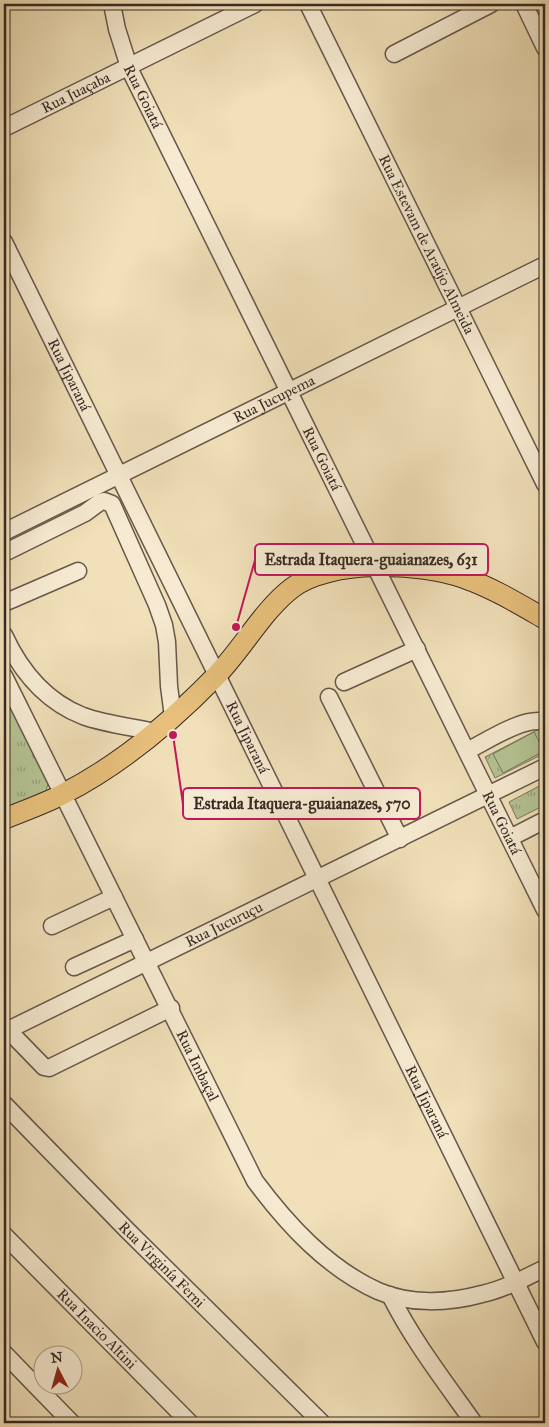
<svg xmlns="http://www.w3.org/2000/svg" width="549" height="1427" font-family="'IM FELL Great Primer',serif">
  <defs>
    <pattern id="grass-tufts" width="24" height="20" patternUnits="userSpaceOnUse" patternTransform="scale(1.25)"><rect width="24" height="20" fill="#b5c393"/><path d="M3 7l-1-3M5 7V3M7 7l1-3M15 17l-1-3M17 17v-4M19 17l1-3" fill="none" stroke="#949f78"/></pattern>
  </defs>
  <rect width="100%" height="100%" fill="#f1e0b9"/>
  <filter id="stains"><feTurbulence type="fractalNoise" baseFrequency=".004" numOctaves="4"/><feColorMatrix values="0 0 0 0 .2 0 0 0 0 .09 0 0 0 0 .02 0 0 0 .5 -.17"/></filter>
  <radialGradient id="worn" r=".72"><stop offset=".6" stop-color="#630" stop-opacity="0"/><stop offset="1" stop-color="#630" stop-opacity=".3"/></radialGradient>
  <path fill="url(#grass-tufts)" stroke="#76765c" d="M4,692L48,784L45,794L4,810Z
    M545,726V753L495,778L485,757Z
    M545,783V805L517,819L509,802Z"/>
  <path fill="#b5c393" stroke="#76765c" d="M534,732L544,751L503,773L493,754Z"/>
  <g fill="none" stroke-linecap="round" stroke-linejoin="round">
    <g stroke="#66584a" stroke-width="19">
      <g id="minor">
        <path id="s1" d="M112,4L117,29L130,70L545,910"/>
        <path id="s2" d="M308,4L545,484"/>
        <path d="M524,4L545,48"/>
        <path d="M394,54L491,4"/>
        <path id="s3" d="M4,128L255,4"/>
        <path id="s4" d="M4,242L545,1342"/>
        <path id="s5" d="M4,532L545,265"/>
        <path d="M4,553L85,513L100,502L104,501L112,504L157,605L164,625L167,642L169,686L173,717"/>
        <path d="M4,603L78,571"/>
        <path d="M4,635C21,672 45,701 83,716C105,724 132,727 155,732"/>
        <path id="s6" d="M4,676L255,1181C287,1224 327,1268 378,1291C410,1305 449,1303 482,1294C504,1289 525,1278 545,1268"/>
        <path d="M344,682L417,649"/>
        <path d="M329,697L400,839"/>
        <path d="M467,751C487,741 524,716 545,722"/>
        <path d="M510,838L545,820"/>
        <path d="M52,926L114,897"/>
        <path d="M74,967L135,939"/>
        <path d="M7,1029L44,1067L49,1068L171,1008"/>
        <path id="s7" d="M4,1032L545,767"/>
        <path id="s8" d="M4,1104L127,1230L322,1423"/>
        <path id="s9" d="M4,1235L190,1423"/>
        <path d="M390,1295C413,1341 445,1382 474,1423"/>
        <path d="M4,1353L72,1423"/>
      </g>
    </g>
    <g stroke="#382a25" stroke-width="22">
      <path id="major" d="M4,819C23,811 44,804 63,794C120,765 171,722 215,677C242,650 262,611 292,588C329,559 422,562 464,578C493,588 519,604 545,619"/>
    </g>
    <use href="#minor" stroke="#f6ebd2" stroke-width="16"/>
    <use href="#major" stroke="#e8c07c" stroke-width="20"/>
  </g>
  <g text-anchor="middle" stroke-width="4.5" stroke-linejoin="round" paint-order="stroke">
    <g font-size="15" fill="#382a25" stroke="#f6ebd2">
      <text dy="5" stroke="none"><textPath href="#s3" startOffset="80">Rua Juaçaba</textPath></text>
      <text dy="5" stroke="none"><textPath href="#s1" startOffset="98">Rua Goiatá</textPath></text>
      <text dy="5" stroke="none"><textPath href="#s2" startOffset="268">Rua Estevam de Araújo Almeida</textPath></text>
      <text dy="5" stroke="none"><textPath href="#s4" startOffset="148">Rua Jiparaná</textPath></text>
      <text dy="5" stroke="none"><textPath href="#s5" startOffset="301">Rua Jucupema</textPath></text>
      <text dy="5" stroke="none"><textPath href="#s1" startOffset="502">Rua Goiatá</textPath></text>
      <text dy="5" stroke="none"><textPath href="#s4" startOffset="552">Rua Jiparaná</textPath></text>
      <text dy="5" stroke="none"><textPath href="#s1" startOffset="908">Rua Goiatá</textPath></text>
      <text dy="5" stroke="none"><textPath href="#s7" startOffset="245">Rua Jucuruçu</textPath></text>
      <text dy="5" stroke="none"><textPath href="#s6" startOffset="435">Rua Imbaçal</textPath></text>
      <text dy="5" stroke="none"><textPath href="#s4" startOffset="958">Rua Jiparaná</textPath></text>
      <text dy="5" stroke="none"><textPath href="#s8" startOffset="225">Rua Virginía Ferni</textPath></text>
      <text dy="5" stroke="none"><textPath href="#s9" startOffset="132">Rua Inacio Altini</textPath></text>
    </g>
  </g>
  <path fill="none" stroke="#c2185b" stroke-width="2" d="M236 627L255 560M173 735L183 804"/>
  <g fill="#c2185b" stroke="#f6ebd2" stroke-width="2">
    <circle cx="236" cy="627" r="5"/>
    <circle cx="173" cy="735" r="5"/>
  </g>
  <g fill="#f6ebd2" stroke="#c2185b" stroke-width="2">
    <rect x="255" y="544" width="233" height="31" rx="5"/>
    <rect x="183" y="788" width="237" height="31" rx="5"/>
  </g>
  <g font-size="16" text-anchor="middle" font-weight="bold" fill="#382a25">
    <text x="371" y="565">Estrada Itaquera-guaianazes, 631</text>
    <text x="302" y="809">Estrada Itaquera-guaianazes, 570</text>
  </g>
  <rect width="549" height="1427" fill="none" stroke="#f1e0b9" stroke-width="20"/>
  <rect x="5" y="5" width="539" height="1417" fill="none" stroke="#382a25" stroke-width="2.5"/>
  <rect x="10" y="10" width="529" height="1407" fill="none" stroke="#382a25"/>
  <g transform="translate(58 1370) rotate(354)"><circle r="24" fill="#f6ebd2" stroke="#aa9e8d"/>
  <path d="M0-4L9 19L0 12L-9 19Z" fill="#8f2418"/>
  <text y="-8" font-size="14" font-weight="bold" text-anchor="middle" fill="#382a25">N</text>
  </g>
  <rect width="100%" height="100%" filter="url(#stains)"/>
  <rect width="100%" height="100%" fill="url(#worn)"/>
</svg>
